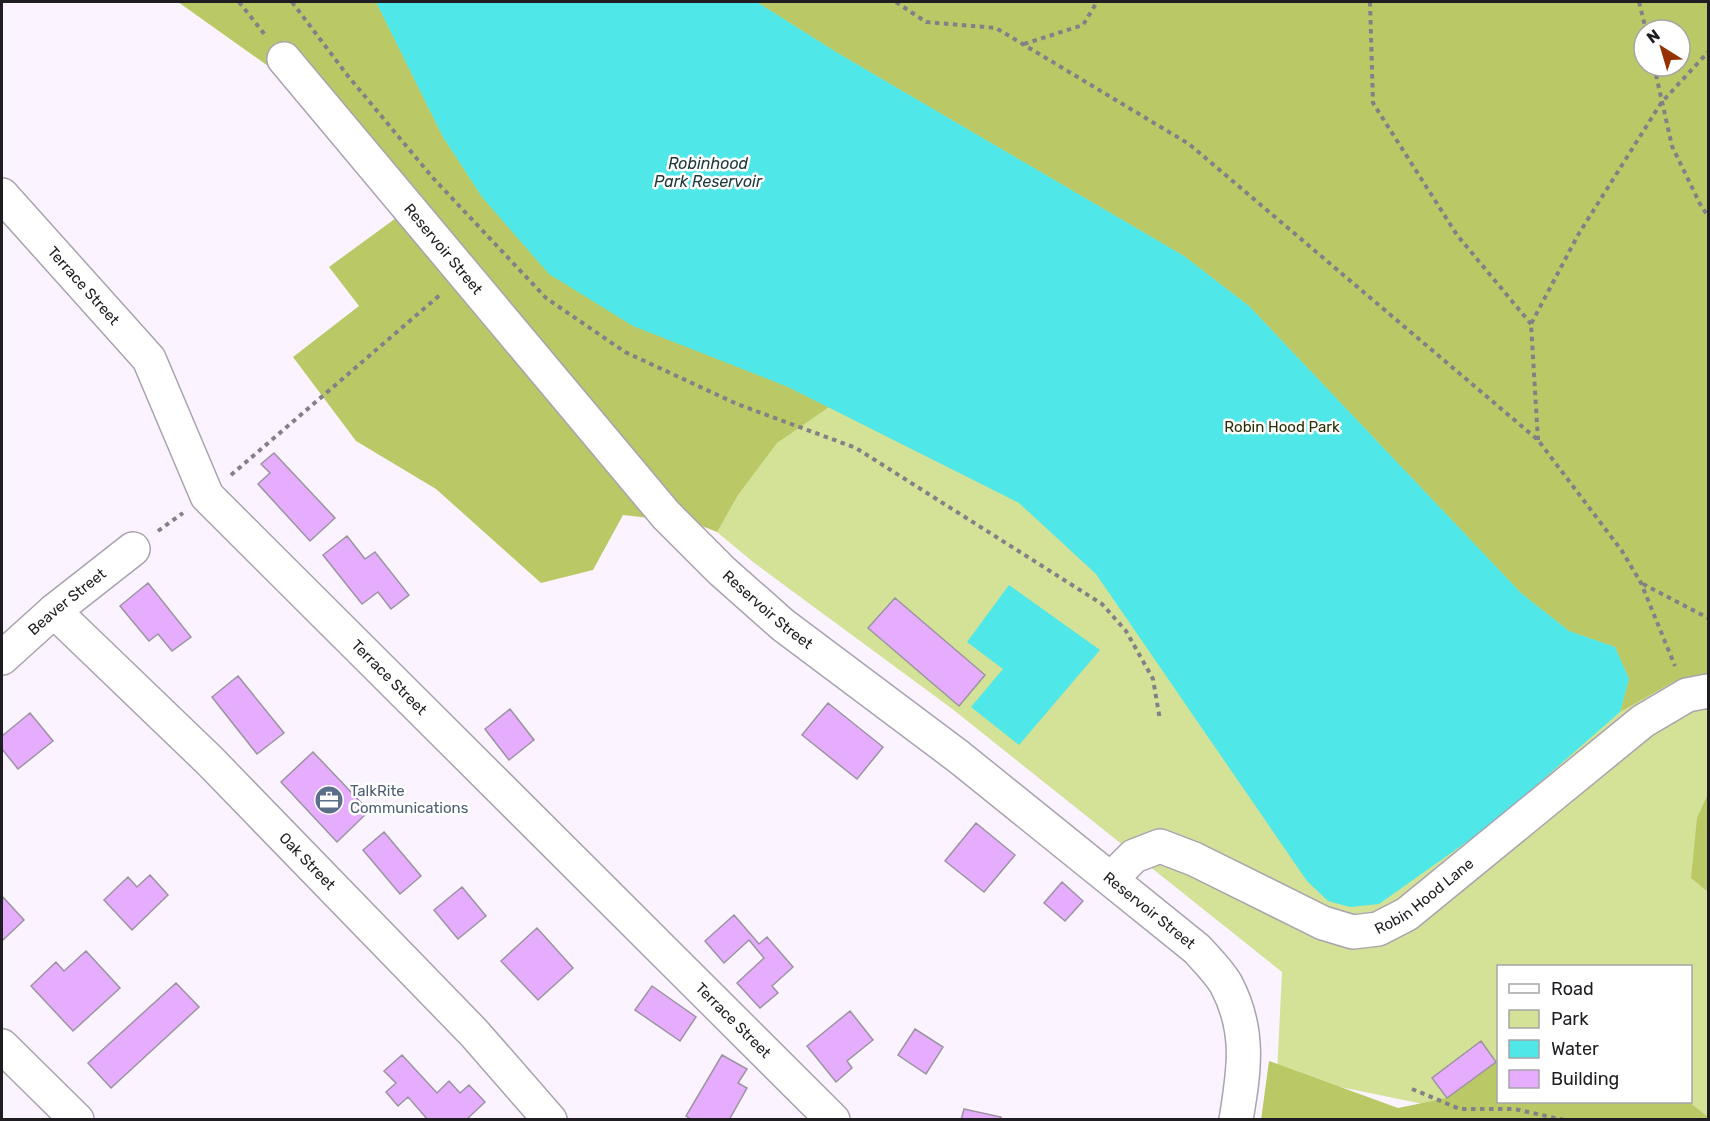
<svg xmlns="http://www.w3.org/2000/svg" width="1710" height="1121" font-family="Rubik,sans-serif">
  <rect width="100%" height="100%" fill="#fbf3ff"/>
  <path fill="#d4e297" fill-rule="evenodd" d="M231,2H1708V1119H1496L1277,1074L1282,972L951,708L753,562L717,532ZM1644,30H1680V66H1644ZM1498,966H1690V1102H1498Z"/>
  <path fill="#bac966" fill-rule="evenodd" d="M178,2H376L443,137L482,197L788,387L829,407L777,443L738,495L717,532L694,523L623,515L593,570L541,583L436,489L356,441L293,357L359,306L329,267L396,218L292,83Z
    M757,2H1708V677L1673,682L1620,712L1629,679L1615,647L1569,631L1521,593L1249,306L1184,256L836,52ZM1644,30H1680V66H1644Z
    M1708,794V892L1691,878L1697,818Z
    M1269,1061L1398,1108L1447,1098L1496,1062L1498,1063V1102H1689L1708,1117V1120H1261Z"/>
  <path fill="#4fe7e8" d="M376,2H757L836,52L1184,256L1249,306L1521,593L1569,631L1615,647L1629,679L1620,712L1492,824L1379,904L1350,907L1328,901L1307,881L1096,574L1019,503L788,387L633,326L549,274L482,197L443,137Z
    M1009,585L1100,650L1019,745L971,707L1003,669L967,642Z"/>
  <path fill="#e6adfe" stroke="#9b949f" stroke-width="1.5" d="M274,453L335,518L310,541L258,484L270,473L261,464Z
    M347,536L365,559L375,552L409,595L391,609L378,592L362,604L323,555Z
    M148,583L191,637L172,651L158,634L149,641L120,606Z
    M895,598L985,675L959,706L868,628Z
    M238,676L284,733L257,754L212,697Z
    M828,703L883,747L857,779L802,735Z
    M510,709L534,740L509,760L485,729Z
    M30,713L53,741L18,769L2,749V736Z
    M313,752L369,811L337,842L281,782Z
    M976,823L1015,855L984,892L945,861Z
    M384,832L421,876L400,894L363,850Z
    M150,875L168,895L132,930L104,900L128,877L137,887Z
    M1062,882L1083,901L1065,921L1044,903Z
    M462,887L486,916L458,939L434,910Z
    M2,896L24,920L3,940L2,939Z
    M734,915L759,944L767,937L793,967L772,986L778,993L760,1008L737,983L764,958L749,940L724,963L705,941Z
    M537,928L573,968L538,1000L501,961Z
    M86,951L120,988L73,1031L31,986L56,962L64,971Z
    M176,983L199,1007L111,1088L88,1063Z
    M652,986L696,1017L680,1041L635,1010Z
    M850,1011L873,1040L847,1061L852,1068L836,1082L807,1046Z
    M915,1029L943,1047L926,1074L898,1055Z
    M1481,1041L1496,1062L1447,1098L1432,1078Z
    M402,1055L437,1093L449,1081L460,1093L469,1085L485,1102L466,1120H428L408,1097L398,1106L386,1092L396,1083L384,1071Z
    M722,1055L747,1069L738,1083L747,1088L729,1120H692L686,1116Z
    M964,1109L1001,1117V1120H961Z"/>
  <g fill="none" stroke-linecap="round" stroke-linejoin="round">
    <g stroke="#aaa2ae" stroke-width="36">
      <g id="minor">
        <path id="s1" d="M284,59L666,515L722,571L783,625L959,757L1197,949C1207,960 1219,972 1226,984C1251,1031 1244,1071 1236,1120"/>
        <path id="s2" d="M2,195L149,359L207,496L833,1120"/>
        <path id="s3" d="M54,611L210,761L474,1033L550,1120"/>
        <path id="s4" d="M2,658L54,611L133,549"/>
        <path id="s5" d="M1111,879L1134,856L1160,846L1194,859L1323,923L1353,932L1378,929L1407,914L1643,721L1687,695L1708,691"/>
        <path d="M2,1046L77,1120"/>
      </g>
    </g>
    <path stroke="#857f87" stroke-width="4" stroke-dasharray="4.5 4.5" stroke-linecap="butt" d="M239,2L266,36
      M292,2L348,76L433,178L546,298L625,352L737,404L856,448L1102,604L1126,631L1153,679L1160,720
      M896,2L926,22L996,28L1189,144L1538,440L1622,551L1641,583L1675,666
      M1370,2L1373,103L1457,235L1531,324
      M1639,2L1646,30
      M1024,44L1083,25L1097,2
      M1654,66L1672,146L1700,204L1708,216
      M1538,440L1531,324L1578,235L1661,103L1708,52
      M231,475L441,294
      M158,531L183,513
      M1643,584L1708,618
      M1412,1089L1460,1109H1515L1564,1120"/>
    <use href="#minor" stroke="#fff" stroke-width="33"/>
  </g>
  <defs>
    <g id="office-disc" transform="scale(1.5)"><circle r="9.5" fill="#5c6f8a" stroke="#fff"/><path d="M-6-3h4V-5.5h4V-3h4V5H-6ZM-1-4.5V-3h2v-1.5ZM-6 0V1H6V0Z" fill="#fff"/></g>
  </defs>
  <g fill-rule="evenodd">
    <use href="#office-disc" x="329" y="800"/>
  </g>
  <g text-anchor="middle" stroke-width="5" stroke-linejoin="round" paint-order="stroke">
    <g font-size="15" fill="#201d22" stroke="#fff">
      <text dy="5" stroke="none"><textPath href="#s1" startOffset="248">Reservoir Street</textPath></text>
      <text dy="5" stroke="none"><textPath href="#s2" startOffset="122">Terrace Street</textPath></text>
      <text dy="5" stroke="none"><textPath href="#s4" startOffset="86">Beaver Street</textPath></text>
      <text dy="5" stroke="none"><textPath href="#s1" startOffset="734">Reservoir Street</textPath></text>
      <text dy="5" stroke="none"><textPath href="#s2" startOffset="626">Terrace Street</textPath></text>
      <text dy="5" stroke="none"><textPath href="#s3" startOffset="356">Oak Street</textPath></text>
      <text dy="5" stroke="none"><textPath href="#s5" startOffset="354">Robin Hood Lane</textPath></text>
      <text dy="5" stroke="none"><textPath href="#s1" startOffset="1220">Reservoir Street</textPath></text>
      <text dy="5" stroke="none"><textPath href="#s2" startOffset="1112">Terrace Street</textPath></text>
    </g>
    <g font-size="15" fill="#282e03" stroke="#fff">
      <text x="1282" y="432">Robin Hood Park</text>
    </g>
    <g font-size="15" fill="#4e5e75" stroke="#fff" text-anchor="start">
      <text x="350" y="796">TalkRite<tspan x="350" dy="17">Communications</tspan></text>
    </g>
    <g font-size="16" font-style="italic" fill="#203a3a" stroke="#fff">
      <text x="708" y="169">Robinhood<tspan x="708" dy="18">Park Reservoir</tspan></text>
    </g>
  </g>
  <rect width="1710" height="1121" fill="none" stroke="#201d22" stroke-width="6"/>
  <rect x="1497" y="965" width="195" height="138" fill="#ffffff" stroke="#a6a5a7" stroke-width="1.5"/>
  <rect x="1509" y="984" width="30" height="9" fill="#ffffff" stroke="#a6a5a7" stroke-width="1.5"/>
  <text x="1551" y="995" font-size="18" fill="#201d22">Road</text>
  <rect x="1509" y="1010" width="30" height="18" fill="#d4e297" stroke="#a6a5a7" stroke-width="1.5"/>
  <text x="1551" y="1025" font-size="18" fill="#201d22">Park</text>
  <rect x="1509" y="1040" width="30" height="18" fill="#4fe7e8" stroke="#a6a5a7" stroke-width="1.5"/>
  <text x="1551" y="1055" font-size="18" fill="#201d22">Water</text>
  <rect x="1509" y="1070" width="30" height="18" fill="#e6adfe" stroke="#a6a5a7" stroke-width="1.5"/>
  <text x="1551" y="1085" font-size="18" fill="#201d22">Building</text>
  <g transform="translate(1662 48) rotate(323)"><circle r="28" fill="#ffffff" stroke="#a6a5a7" stroke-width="1.5"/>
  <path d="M0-4.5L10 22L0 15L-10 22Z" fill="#963100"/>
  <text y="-9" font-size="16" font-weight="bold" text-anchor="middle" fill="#201d22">N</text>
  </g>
</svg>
